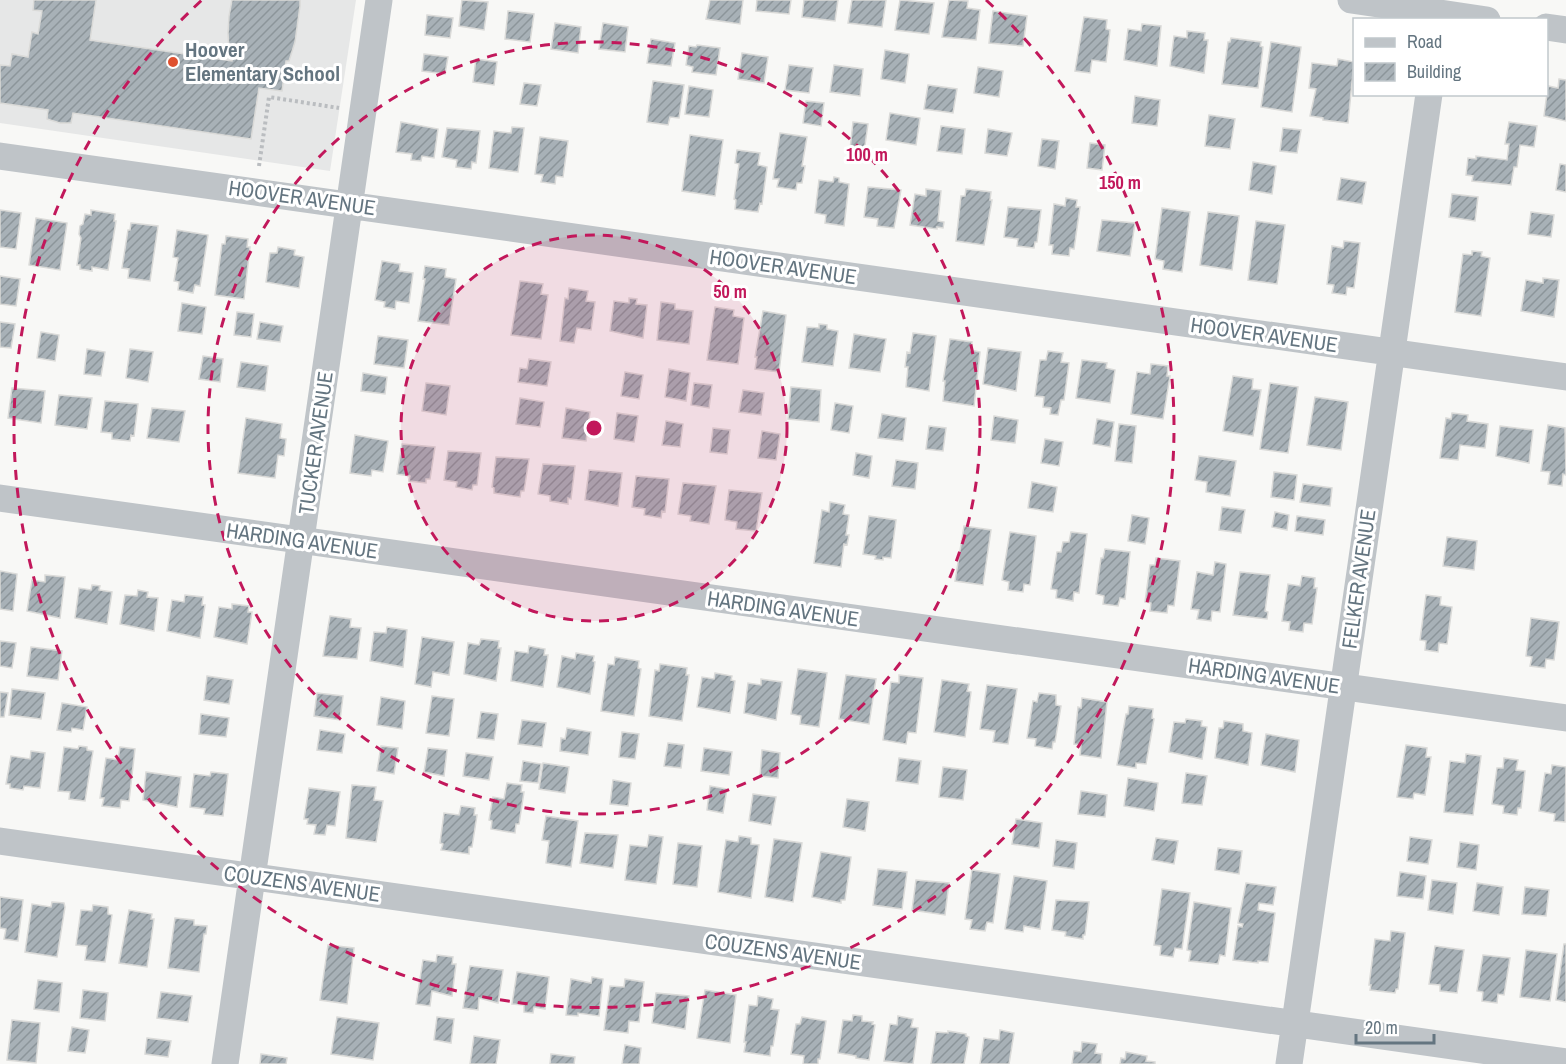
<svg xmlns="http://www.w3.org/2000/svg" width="1566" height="1064" font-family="'Archivo Narrow',sans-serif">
  <defs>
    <pattern id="building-hatch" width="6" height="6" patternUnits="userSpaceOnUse" patternTransform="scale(1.5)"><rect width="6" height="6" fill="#a8b1b7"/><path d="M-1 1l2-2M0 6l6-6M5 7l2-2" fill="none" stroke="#8c959a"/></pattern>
  </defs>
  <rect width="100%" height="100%" fill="#f8f8f6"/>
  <path fill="#e6e7e7" d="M0,0H356L330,171L0,123Z"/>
  <path fill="url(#building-hatch)" stroke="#dadad8" stroke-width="1.5" d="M34,0H96L90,40L232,61L233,52L229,51L228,33L229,16L232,0H300V6L295,42L289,61H286L282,91L259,88L251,139L73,113L71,123H60L47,119L48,110L0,103V65L10,66L12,54L28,57L32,32L38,34L42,11L33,10Z
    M462,0L488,2L484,30L459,26Z
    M710,0H743L740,24L706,19Z
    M757,0H791L789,14L756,11Z
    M804,0H838L835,21L802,17Z
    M852,0H886L882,27L848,23Z
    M900,0L934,3L929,34L895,30Z
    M949,0L968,1L967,8L980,10L976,40L942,37Z
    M508,11L534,14L530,42L505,39Z
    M993,11L1027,16L1023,46L989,43Z
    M427,15L453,18L450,38L425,35Z
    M1084,17L1107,20L1106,29L1110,30L1106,62L1092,60L1090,73L1075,71Z
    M555,23L581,27L578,53L551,49Z
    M603,23L628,27L625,52L599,49Z
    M1142,24L1161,26L1157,66L1124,60L1128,29L1141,31Z
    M1187,31L1205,33L1204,40H1208L1204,73L1170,66L1174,36L1187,38Z
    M1231,38L1261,42L1260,46L1263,47L1258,88L1222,84L1228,42H1230Z
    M651,39L675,43L671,66L647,63Z
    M1271,42L1301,47L1292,112L1261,107Z
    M697,45L720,48L716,75L692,72L693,67L686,65L689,46L696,47Z
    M885,50L909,54L905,83L881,79Z
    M742,53L768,57L764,83L738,79Z
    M424,54L448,57L445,74L422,71Z
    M476,59L497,62L494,85L473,82Z
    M1338,59L1354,62L1348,123L1323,120V118L1310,116L1316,89L1309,88L1312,63L1337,66Z
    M789,65L813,68L809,93L785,90Z
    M834,65L863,69L860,96L830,92Z
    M978,67L1003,71L999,97L974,93Z
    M1559,79L1566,80V121L1544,116L1548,86L1558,88Z
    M653,81L684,85L679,118L670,117L668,125L647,122Z
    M524,83L541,85L537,106L520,104Z
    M928,85L957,89L953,113L924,109Z
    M689,86L713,90L709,117L685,114Z
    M1135,96L1160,100L1157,126L1132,123Z
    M806,101L824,103L821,126L803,123Z
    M890,113L920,118L916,145L886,140Z
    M1209,115L1235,119L1230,149L1205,146Z
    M401,122L438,129L434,158L422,156L421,161L411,160L412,154L396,152Z
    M853,122L868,124L864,152L850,150Z
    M1509,122L1537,126L1534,147L1520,145L1517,167H1514L1511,185L1472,181L1473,176L1466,175L1468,158L1476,159V156L1507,160L1509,144H1505Z
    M941,126L965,129L962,154L937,151Z
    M512,127L524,128L518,172L489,168L494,131L511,133Z
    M447,128L480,131L476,163L472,162L471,169L456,167L457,160L442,157Z
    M1283,128L1301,130L1297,153L1280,151Z
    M988,129L1012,133L1007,156L985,153Z
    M780,133L807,137L802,166H805L802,183H797L796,190L777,187L779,179H773Z
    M690,135L723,140L715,196L682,191Z
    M540,137L568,141L563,177L556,176L555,184L541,182L543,175L535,174Z
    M1042,139L1059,141L1055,169L1038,166Z
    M1090,143L1105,145L1102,170L1087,168Z
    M737,150L760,153L758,165L767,167L762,204L760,203L758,212L735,209L736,200L734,199L739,164L735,163Z
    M1253,162L1276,166L1272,194L1249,190Z
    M1560,164L1566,165V192L1556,190Z
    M834,177L839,178V182L849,184L844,226L825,223L826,215L815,213L819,180L833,182Z
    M1341,178L1366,182L1362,204L1337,200Z
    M868,187L901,190L894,228L877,226L878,219L864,217Z
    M926,189L941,191L938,221L944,222L943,228L937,227V229L910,225L915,194L926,196Z
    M966,189L991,192L990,200H992L984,245L956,241L961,196H965Z
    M1452,194L1478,197L1475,221L1449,217Z
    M1066,198L1077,200L1076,207H1080L1074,249L1070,248L1069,256L1052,254L1053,245H1049L1054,204L1065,206Z
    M1008,207L1041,210L1037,242H1035L1034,248L1017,246L1018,239L1004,237Z
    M1162,208L1190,212L1182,272L1163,269L1164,261L1155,259Z
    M0,210L21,213L16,249L0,247Z
    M91,210L115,214L114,221H116L108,270L92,267V271L80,269V265H77L81,238L79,234L80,226L83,224L85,214L91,215Z
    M1208,212L1239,216L1232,270L1200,265Z
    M1531,212L1554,215L1551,237L1528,234Z
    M36,218L67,223L60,270L29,265Z
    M1102,220L1135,223L1130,256L1097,251Z
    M1256,221L1285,225L1277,284L1248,280Z
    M131,223L158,226L150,281L128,278L129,269L122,268L128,230H130Z
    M177,230L208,235L200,286L195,285L193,293L178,290L179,282L174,281L178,258L173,257Z
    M226,236L248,239L247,247H250L244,299L215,295L222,244H225Z
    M1344,241L1360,243L1354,288L1347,287L1346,295L1332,293L1334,285L1327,284L1332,246L1343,248Z
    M278,247L295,250L294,255L304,257L299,288L266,282L270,253H277Z
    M1472,251L1482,252L1481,256L1490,258L1481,316L1455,312L1463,254L1472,255Z
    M382,261L400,264L399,271L413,273L409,303L396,301L395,309L384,307L385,302L375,300Z
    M425,266L446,269L445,277L456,279L449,325L418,321L425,279H423Z
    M0,276L20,279L16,306L0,304Z
    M1543,278L1559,280L1554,317L1521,311L1526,280L1543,283Z
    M520,281L543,284L541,294L548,295L541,339L511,335Z
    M569,288L588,291L586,301L595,302L591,330L577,328L574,343L560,341L565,298L568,299Z
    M629,298L637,299L636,304L647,305L643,338L610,331L614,301L629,303Z
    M661,302L675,304V309L693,311L689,344L657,340Z
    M182,303L206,307L202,334L178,331Z
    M715,307L734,310L733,316L744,318L738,364L707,360Z
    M763,311L786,315L779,372L755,369L757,357H755Z
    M237,312L254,314L251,337L234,335Z
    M0,322L15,324L11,348L0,347Z
    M260,322L283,326L280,342L257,339Z
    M819,324L827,325V329L838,331L833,366L802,362L807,327L819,328Z
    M41,332L59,335L55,361L37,358Z
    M913,333L936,336L929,391L906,387L908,367H905L907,352L910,353Z
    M854,334L886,339L880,372L849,368Z
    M378,336L408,340L404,368L374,364Z
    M950,339L972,342L971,350L980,352L974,406L943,401L945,381H943Z
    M988,348L1021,352L1016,391L983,384Z
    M87,349L105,352L101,376L84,374Z
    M130,349L153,352L148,382L126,378Z
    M1048,351L1063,353L1061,362L1069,363L1064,400H1061L1058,415L1050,414L1051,408L1043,407L1044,397L1035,396L1040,360H1046Z
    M203,356L223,359L220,382L199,379Z
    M529,359L551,362L547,386L518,382L520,368L527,369Z
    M1082,360L1107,363L1106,368L1115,370L1110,403L1076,398Z
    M241,362L268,366L265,391L237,387Z
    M1151,364L1168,366L1167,376H1170L1163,419L1131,414L1137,372L1150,374Z
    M669,369L690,373L686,401L665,397Z
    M625,372L643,375L639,399L621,396Z
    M363,373L387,377L385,394L361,391Z
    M1233,376L1253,379L1252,389L1261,390L1253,436L1223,431Z
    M426,383L450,386L446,415L422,411Z
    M694,383L712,385L709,408L691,405Z
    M1270,383L1298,387L1288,453L1260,449Z
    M791,387L821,390L819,422L788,419Z
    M12,388L45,391L41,423L8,418Z
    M743,390L764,393L761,415L739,412Z
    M59,395L92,398L87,429L55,425Z
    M1315,397L1348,402L1341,450L1307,445Z
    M520,398L544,402L540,427L516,424Z
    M105,401L138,404L134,436L131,435L130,441L112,439V433L101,432Z
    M835,403L853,406L849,433L831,430Z
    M152,408L185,411L179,442L147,438Z
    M566,408L590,412L586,441L562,438Z
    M617,413L638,416L634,442L614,439Z
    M1452,413L1468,415L1467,421L1488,424L1485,448L1460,445L1458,460L1440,458L1446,418L1451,419Z
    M882,414L906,418L903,441L878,438Z
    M994,416L1018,420L1015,443L991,440Z
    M246,418L282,424L280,438L286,439L284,456L278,455L275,478L238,473Z
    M1097,419L1114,422L1110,447L1093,444Z
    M666,421L683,424L680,447L662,445Z
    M1119,424L1136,426L1132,463L1115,461Z
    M1548,425L1565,428L1566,475L1563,474L1562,486L1548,484L1550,472L1541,471Z
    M929,426L946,428L943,451L926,449Z
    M1500,426L1533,430L1529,463L1496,456Z
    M713,428L730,430L727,454L710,452Z
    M762,431L780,434L776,460L758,458Z
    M355,435L388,441L383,472L372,470L371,476L350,473Z
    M1045,439L1063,442L1059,466L1041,463Z
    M402,444L435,447L430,479H426V483L409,481L410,476L397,474Z
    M448,451L481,453L477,485H473L472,490L456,487L457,482L444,480Z
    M856,453L872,456L869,478L853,475Z
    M1199,456L1236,461L1230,496L1206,492L1207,482L1195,480Z
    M496,457L529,459L524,491H521L520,497L494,493V488L492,487Z
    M896,460L918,463L915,489L892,486Z
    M543,464L575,466L571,499L568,498V504L550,501V496L538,494Z
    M589,470L622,473L618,506L585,500Z
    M1274,472L1297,475L1294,500L1271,497Z
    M636,476L669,479L665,512L662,511L661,518L644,515L645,509L632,507Z
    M1032,482L1057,487L1053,512L1028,508Z
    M683,483L716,486L709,524L690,521L691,516L678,514Z
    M1303,484L1332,488L1330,506L1300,502Z
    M729,490L762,493L756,531L736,529L737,522L725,520Z
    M830,502L845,505L843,514L849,515L846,535H849L847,545L844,544L841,567L814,563L822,510L829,512Z
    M1222,507L1245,510L1241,533L1219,530Z
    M1275,512L1289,515L1287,530L1272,527Z
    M1132,515L1149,518L1145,544L1128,541Z
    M869,516L896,520L891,558L883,557V560L875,559L876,556L863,554Z
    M1297,516L1325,520L1323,535L1295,531Z
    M964,526L991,530L983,585L955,581Z
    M1010,532L1036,536L1030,585L1024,584L1023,592L1008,590L1009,582L1002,580Z
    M1071,532L1087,534L1079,593L1074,592L1073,601L1056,598L1057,590L1051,589L1057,552H1061L1063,542H1069Z
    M1447,537L1477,541L1474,570L1443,566Z
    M1105,549L1130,552L1125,599L1120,598L1118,606L1103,604L1104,596L1096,594L1101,558H1103Z
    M1156,558L1180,561L1174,606L1168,605L1167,613L1150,611L1151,603L1145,602L1150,565H1155Z
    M1215,562L1226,564L1220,612L1212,611L1211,621L1197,619L1199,610L1191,609L1197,572L1213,575Z
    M0,571L17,574L13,611L0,609Z
    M1240,572L1270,575L1265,611L1268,612L1267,619L1233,615Z
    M45,575L65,577L60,618L27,611L32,580L45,582Z
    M1302,576L1315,578L1314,588H1317L1312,624L1304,623L1303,632L1289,630L1290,622L1282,621L1288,584L1300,586Z
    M92,585L100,586L99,590L112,592L107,624L75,618L79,588L91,590Z
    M138,590L148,592L147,597L158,598L154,631L120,624L125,595L137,596Z
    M185,595L203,597L202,605H205L200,638L167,631L172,600L184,602Z
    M1426,595L1441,597L1440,605L1452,607L1447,644L1439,643L1438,652L1425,650L1426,641L1420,640Z
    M232,604L249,606L248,612H252L247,644L214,637L219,607L232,609Z
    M330,616L351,619L350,627L361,628L357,659L323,656Z
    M1531,618L1559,622L1554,660L1546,659L1545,668L1530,666L1532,657L1526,656Z
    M387,627L407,630L403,667L370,661L374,632L386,633Z
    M422,637L454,642L449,675L433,672L431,687L415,684Z
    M481,639L499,641L498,648H501L496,681L464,674L468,643L479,645Z
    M0,641L16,643L12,668L0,666Z
    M529,646L545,649L544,655H548L543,687L511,681L515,651L528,653Z
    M31,647L62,651L58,680L27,676Z
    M576,653L594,656L593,661L595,662L590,694L557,687L562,656L575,659Z
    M615,657L639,661L638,668L641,669L634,716L601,711L608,664L614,665Z
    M660,664L687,668L686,675H689L682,721L649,716L655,670L659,671Z
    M798,669L827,673L819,727L800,724L801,716L791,714Z
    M715,673L732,676L731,680L735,681L730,713L697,707L702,677L714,679Z
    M846,675L876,679L869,724L839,719Z
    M899,675L923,678L916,733L908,732L906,744L883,740L891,682L899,683Z
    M207,676L233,680L229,704L204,700Z
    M761,679L782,682L776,720L744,713L748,683L761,685Z
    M942,680L969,684L967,691L971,692L965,737L934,732Z
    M987,685L1017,689L1008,744L993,742L995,731L980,729Z
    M12,689L45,693L41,719L9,715Z
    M0,692L8,693L4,717H0Z
    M317,693L343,696L340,720L314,716Z
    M1039,693L1056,695V705L1061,706L1055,742H1053L1052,749L1035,746L1036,739L1027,738L1033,701L1037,702Z
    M432,696L454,699L449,736L426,733Z
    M381,697L405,701L402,729L377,725Z
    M1082,698L1107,702L1101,758L1080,755L1081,745L1074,744L1078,707L1081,708Z
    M62,703L87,707L83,730L72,728L71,732L57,730Z
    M1129,706L1153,709L1152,718L1154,719L1146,764L1136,763V768L1117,765L1126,714H1128Z
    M481,712L498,714L494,740L477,738Z
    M201,714L229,718L226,737L199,734Z
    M1186,719L1202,721L1201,726L1207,727L1202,759L1169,752L1174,722L1185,723Z
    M522,720L546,723L542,747L518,744Z
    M1224,721L1243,724V731L1252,733L1248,765L1215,758L1219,728H1223Z
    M567,728L591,732L588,755L560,751L561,738L565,739Z
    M320,730L345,734L342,753L317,750Z
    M622,732L639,734L635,759L619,757Z
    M1266,734L1299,740L1295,772L1261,765Z
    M668,743L684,745L681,768L664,766Z
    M1406,745L1427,748L1426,757H1431L1425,795L1414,793L1413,799L1397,797Z
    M79,746L87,747V750L93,751L85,801L69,799L70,792L58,791L64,747L78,749Z
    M381,746L398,748L394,774L377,771Z
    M120,747L135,749L129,801L121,800L120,808L102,806L104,798H100L106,758L118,760Z
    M428,748L447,750L444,776L424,772Z
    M704,748L732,752L729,775L701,771Z
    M762,750L780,753L778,778L760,776Z
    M31,751L45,753L40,788L24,786L23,790L10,788V784H6L11,756L30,759Z
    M466,753L493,757L489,780L463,776Z
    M1466,754L1481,756L1473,815L1444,812L1450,761L1465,763Z
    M899,758L921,761L918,784L896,781Z
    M1504,758L1518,760L1516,770L1525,771L1521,808H1518L1517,815L1503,813L1504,806L1492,804L1497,768H1503Z
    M523,761L541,764L538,783L520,781Z
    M543,763L569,767L565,793L539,789Z
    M1552,765L1566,767L1565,822L1554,821L1555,814L1539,811L1545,773L1551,774Z
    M943,767L967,770L963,800L939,797Z
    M146,772L181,777L177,807L143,800Z
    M211,772L228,774L223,816L204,814L205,809L190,807L194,774L210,776Z
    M1186,773L1207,776L1202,805L1182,803Z
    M1128,778L1158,783L1154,811L1124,806Z
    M613,780L631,783L628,806L610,804Z
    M507,783L522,785L521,792H524L519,824H516L515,833L491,829L492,821L489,820L493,797L504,799Z
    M352,785L376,787L374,800L383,801L376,842L346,838Z
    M710,786L727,789L723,813L707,810Z
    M309,788L340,792L335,826L327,825L325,835L314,834L316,825L307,824L308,819H304Z
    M1081,791L1107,795L1105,817L1078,814Z
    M753,794L776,797L771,825L749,821Z
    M847,799L869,802L865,831L843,827Z
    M461,806L475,808L474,815H477L472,847H469V854L441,850L443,844L440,843L444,813L459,815Z
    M546,816L578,821L571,867L546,863L549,841L542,840Z
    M1016,819L1042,823L1039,848L1012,844Z
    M585,833L618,835L613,868L580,863Z
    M649,835L663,837L656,884L625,880L630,845L647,847Z
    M739,836L751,838V844L759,845L751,898L718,892L726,840L738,842Z
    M1410,837L1432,840L1428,864L1407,861Z
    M1156,838L1178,841L1174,864L1152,860Z
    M774,839L802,843L793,902L765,897Z
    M1056,840L1077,843L1074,869L1053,866Z
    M1460,842L1479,845L1476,870L1457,867Z
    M678,843L702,846L697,887L673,884Z
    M1218,848L1242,851L1239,874L1215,870Z
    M821,852L851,857L845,900H841V903L812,897Z
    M878,869L907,872L902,909L873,905Z
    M972,870L1000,874L993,923L987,922L985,931L970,929L972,920L965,919Z
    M1400,872L1426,876L1423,899L1397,896Z
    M1014,876L1047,881L1040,929L1024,926L1023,932L1005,929Z
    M916,880L949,883L945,915L912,910Z
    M1432,880L1457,883L1453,914L1428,910Z
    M1246,883L1276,887L1273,905L1259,903L1258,910L1275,913L1268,962L1258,961V963L1233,960L1238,926L1242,927L1243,924L1238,923Z
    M1477,883L1503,887L1499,915L1473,911Z
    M1525,887L1549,890L1546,916L1522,914Z
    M1162,889L1190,893L1182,949L1175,948L1173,957L1160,955L1161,946L1154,945Z
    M0,897L23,900L18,941L4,939L6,929L0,928Z
    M1056,900L1089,902L1085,935H1083V939L1065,936L1066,932L1052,930Z
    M52,902L64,903L65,907L57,957L25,952L32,904L51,907Z
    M1194,902L1231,908L1225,956L1220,955L1218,964L1189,961L1191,951L1187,950Z
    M93,905L108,907V914L112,915L105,962L85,960L87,946L76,945L81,910L92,911Z
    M129,910L152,914L151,919H154L147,967L119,963Z
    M175,918L194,920V925L207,926L206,934H204L199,972L168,968Z
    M1391,931L1405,933L1398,989H1396L1395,993L1370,990L1371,985H1369L1375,939L1390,941Z
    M1564,944H1566V1002L1556,1000Z
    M328,945L354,948L347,1004L320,1000Z
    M1435,946L1464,950L1457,993L1440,991V985L1429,984Z
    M1526,950L1557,954L1550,1001L1520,997Z
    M437,955L453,957L452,964H456L452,996L432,991L430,1006L416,1004L423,960L436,962Z
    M1483,955L1510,958L1504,995L1498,994L1497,1003L1482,1001L1483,992L1477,991Z
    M470,966L503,970L498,1003L479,998L478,1010L463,1008Z
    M517,972L549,977L545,1009L534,1007L533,1013L524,1012V1005L512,1004Z
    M592,977L603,979L599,1016L578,1013V1016L566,1015L571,979L591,983Z
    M625,979L644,982L639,1022L629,1021L628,1033L604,1030L610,986L624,987Z
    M38,980L62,983L59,1012L34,1009Z
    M83,990L108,993L105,1021L80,1018Z
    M705,990L736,995L730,1043L697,1038Z
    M161,992L192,996L188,1022L157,1018Z
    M656,993L689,996L685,1029L652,1023Z
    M758,996L773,999L771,1009L779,1010L773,1046H771L770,1056L744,1052L746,1042H744L749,1005L757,1006Z
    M853,1015L862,1016V1021L873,1022L872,1024L875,1025L869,1060L856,1058V1056L838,1053L843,1020L852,1021Z
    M898,1016L913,1019L911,1027L918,1028L913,1064L884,1061L890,1024L897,1025Z
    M337,1017L379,1023L373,1060L331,1054Z
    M437,1017L454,1019L451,1043L434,1040Z
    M802,1017L826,1021L820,1059H818V1064H803L804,1056L791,1054L796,1024H800Z
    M12,1020L40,1023L36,1063L7,1060Z
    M72,1027L89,1030L85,1053L68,1051Z
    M1000,1030L1014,1033L1009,1064H980L984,1038L999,1040Z
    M948,1031L966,1034V1036L969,1037L964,1064H931L936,1032L948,1033Z
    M474,1036L500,1040L496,1064H470Z
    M147,1038L171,1041L168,1057L145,1054Z
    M1082,1042L1097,1044L1095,1053L1102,1054L1101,1064H1072L1074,1051L1081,1052Z
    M625,1045L641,1048L639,1064H622Z
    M1126,1052L1147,1056L1146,1061L1155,1062V1064H1120L1121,1058L1125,1059Z
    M261,1054L287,1058L286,1064H260Z
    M551,1054L575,1057L574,1064H550Z"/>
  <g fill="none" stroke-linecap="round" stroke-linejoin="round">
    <path stroke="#babdc0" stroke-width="4" stroke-dasharray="3 3" stroke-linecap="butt" d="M259,166L269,97L339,108"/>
    <path stroke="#bfc4c8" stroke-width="27" d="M1351,0L1487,20
      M1546,27L1566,30
      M0,156L1566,377
      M0,498L1566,718
      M0,841L1566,1062
      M225,1064L379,0
      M1289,1064L1429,94"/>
  </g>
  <circle cx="594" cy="428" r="193" fill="#c2185b" fill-opacity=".12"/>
  <g fill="none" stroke="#c2185b" stroke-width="3" stroke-dasharray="10 8">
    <circle cx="594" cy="428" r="193"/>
    <circle cx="594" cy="428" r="386"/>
    <path d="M986 0A580 580 0 1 1 202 0"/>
  </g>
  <circle fill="#df502f" stroke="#fff" stroke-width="2" cx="173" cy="62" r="6"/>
  <g text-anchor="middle" stroke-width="6" stroke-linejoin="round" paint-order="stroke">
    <g font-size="21" font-weight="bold" fill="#647580" stroke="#fff" text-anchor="start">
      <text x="185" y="57">Hoover<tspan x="185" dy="24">Elementary School</tspan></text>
    </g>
    <g font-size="21" fill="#647580" stroke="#fff">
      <text transform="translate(302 198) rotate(8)" y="7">HOOVER AVENUE</text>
      <text transform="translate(783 267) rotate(8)" y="7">HOOVER AVENUE</text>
      <text transform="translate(1264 335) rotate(8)" y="7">HOOVER AVENUE</text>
      <text transform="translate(316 443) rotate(-82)" y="7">TUCKER AVENUE</text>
      <text transform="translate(302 541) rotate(8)" y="7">HARDING AVENUE</text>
      <text transform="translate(1359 579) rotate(-82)" y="7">FELKER AVENUE</text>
      <text transform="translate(783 609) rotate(8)" y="7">HARDING AVENUE</text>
      <text transform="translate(1264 676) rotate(8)" y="7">HARDING AVENUE</text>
      <text transform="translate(302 884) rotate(8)" y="7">COUZENS AVENUE</text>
      <text transform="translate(783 952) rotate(8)" y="7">COUZENS AVENUE</text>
    </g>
  </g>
  <circle cx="594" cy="428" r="9" fill="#c2185b" stroke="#fff" stroke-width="3"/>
  <g font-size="18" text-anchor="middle" font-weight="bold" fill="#c2185b" stroke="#fff" stroke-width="6" stroke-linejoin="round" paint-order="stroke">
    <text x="867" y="161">100 m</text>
    <text x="1120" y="189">150 m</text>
    <text x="730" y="298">50 m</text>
  </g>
  <rect x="1353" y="18" width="195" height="78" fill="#ffffff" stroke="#c1c8cc" stroke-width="1.5"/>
  <rect x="1365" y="38" width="30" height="9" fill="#bfc4c8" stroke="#c1c8cc" stroke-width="1.5"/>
  <text x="1407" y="48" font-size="18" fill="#647580">Road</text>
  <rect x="1365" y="63" width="30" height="18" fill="url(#building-hatch)" stroke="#c1c8cc" stroke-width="1.5"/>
  <text x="1407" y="78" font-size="18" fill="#647580">Building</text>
  <path d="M1356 1034v9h78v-9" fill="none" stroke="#647580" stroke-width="3"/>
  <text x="1365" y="1034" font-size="18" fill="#647580" stroke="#ffffff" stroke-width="4.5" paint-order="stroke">20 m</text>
</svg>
